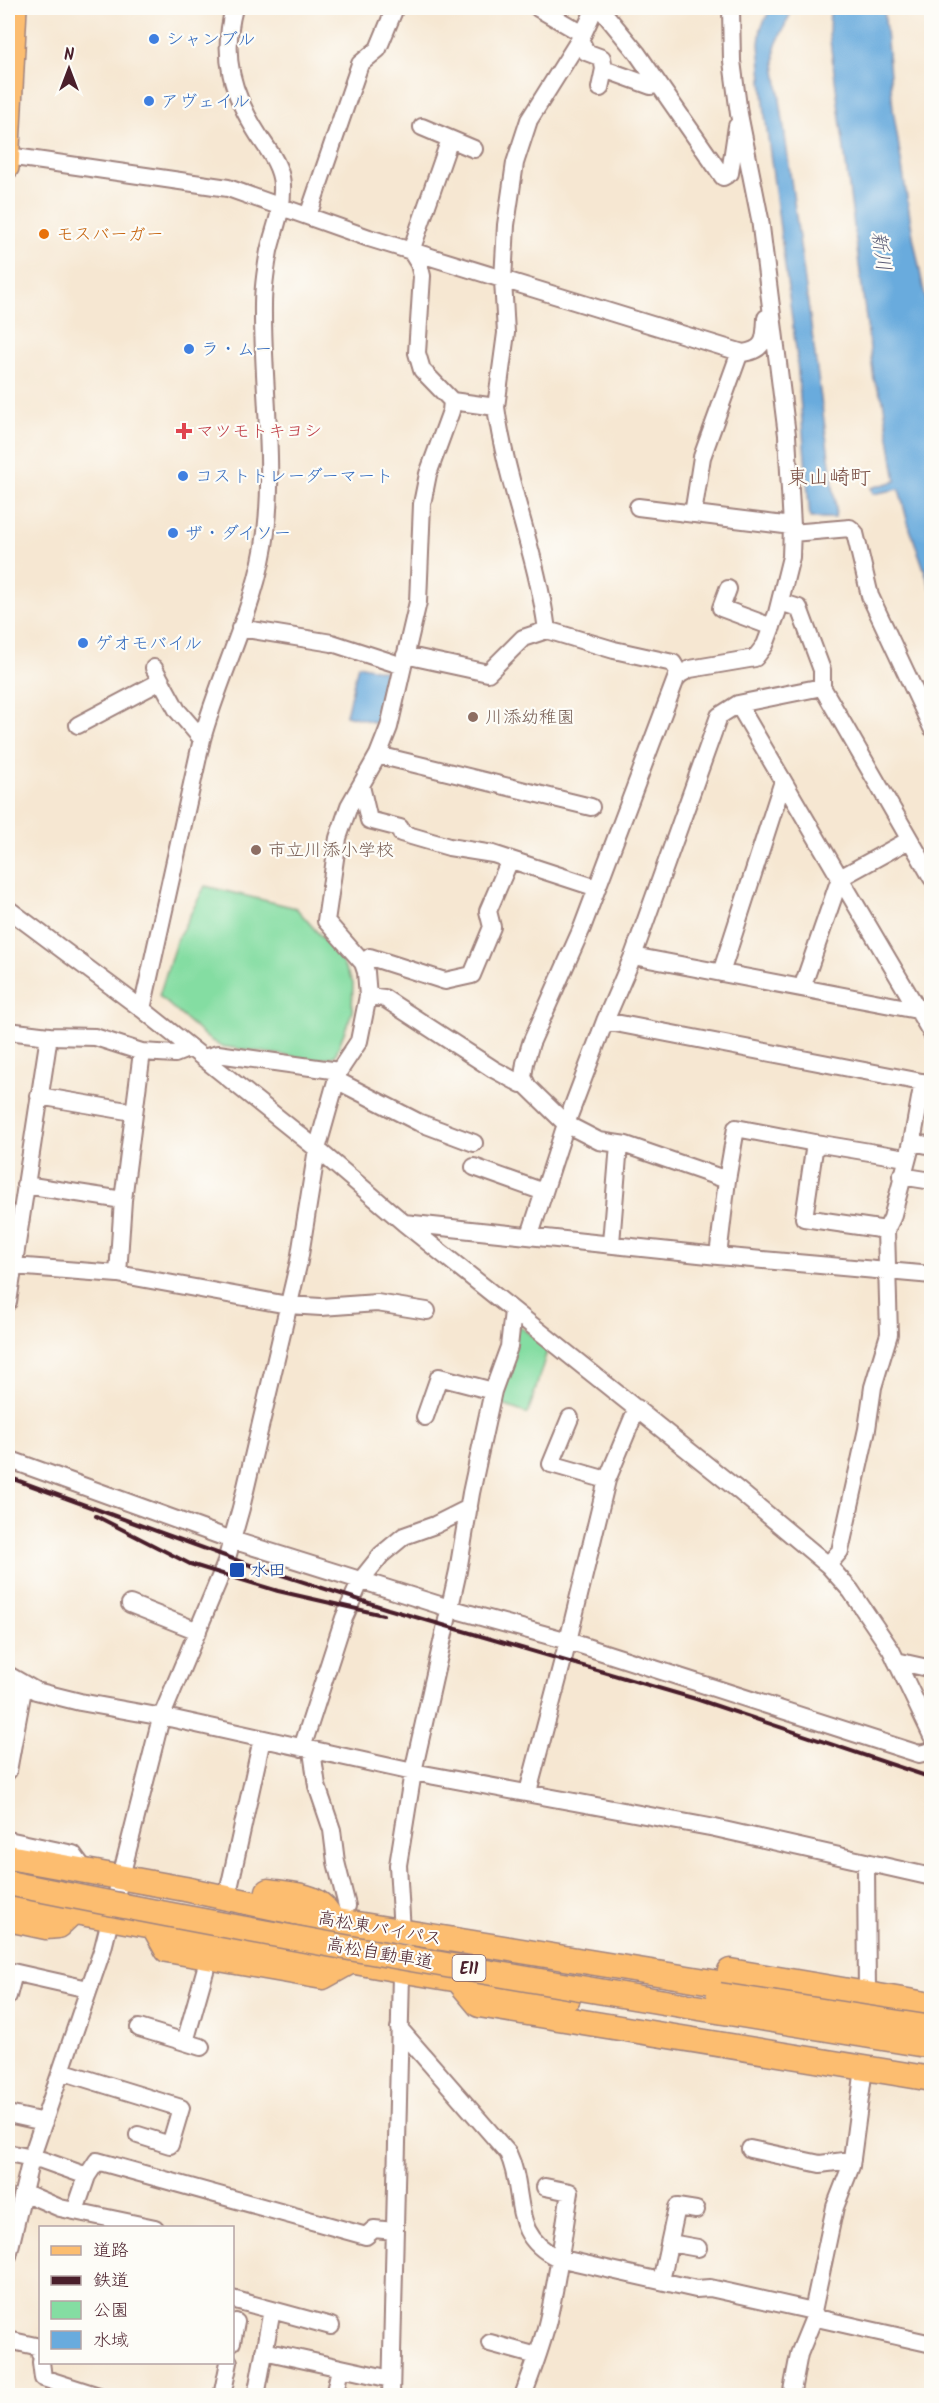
<svg xmlns="http://www.w3.org/2000/svg" width="939" height="2403" font-family="Kalam,'Klee One',sans-serif">
  <rect width="100%" height="100%" fill="#fdfcf7"/>
  <filter id="ink" filterUnits="userSpaceOnUse"><feTurbulence type="fractalNoise" baseFrequency=".0167" numOctaves="2"/><feDisplacementMap in="SourceGraphic" scale="12" xChannelSelector="R" yChannelSelector="G"/><feConvolveMatrix kernelMatrix="1 2 1 2 8 2 1 2 1" color-interpolation-filters="sRGB"/></filter>
  <filter id="wash" filterUnits="userSpaceOnUse"><feTurbulence type="fractalNoise" baseFrequency=".008" numOctaves="4" result="noise"/><feDisplacementMap in="SourceGraphic" scale="24" xChannelSelector="R" yChannelSelector="G"/><feGaussianBlur stdDeviation="1.35" result="paint"/><feColorMatrix in="noise" values="0 0 0 0 0 0 0 0 0 0 0 0 0 0 0 0 0 1.4 0 .05"/><feComposite in="paint" operator="in"/></filter>
  <g filter="url(#wash)">
    <rect width="100%" height="100%" fill="#f6e7d2"/>
    <path fill="#84dda2" stroke="#677e66" stroke-width="1.5" d="M205,886L296,908L339,957L353,983L352,1012L335,1056L316,1060L220,1046L207,1038L159,996L176,942Z
      M515,1323L548,1348L528,1414L495,1402Z"/>
    <path fill="#69abdd" stroke="#5a6584" stroke-width="1.5" d="M771,8H793L775,47V63L836,508L835,518H810L796,349L765,115L759,44L761,28Z
      M830,8H884L893,109L913,236L931,327V589L908,523L899,489L873,494L871,488L896,481L883,400L874,380L829,33Z
      M358,665L389,672L377,723L346,715Z"/>
  </g>
  <g filter="url(#ink)">
    <g fill="none" stroke-linecap="round" stroke-linejoin="round">
      <g stroke="#a0837e" stroke-width="20">
        <path id="minor" d="M538,8L583,34L595,8
          M600,8L637,53L723,177L730,173L737,126
          M580,39L586,52L602,58L604,69L600,88
          M604,69L651,86L658,84
          M422,127L474,149
          M8,156L228,188L369,238L743,353C766,350 765,338 766,318
          M308,216L360,64L378,49L395,8
          M452,401L496,407C506,483 537,554 547,630L614,650L673,663L680,675
          M496,407L506,333L503,280L506,225L515,163L529,120L583,34
          M638,507L792,526
          M693,514L702,457L740,352
          M792,533L850,528L855,533L870,596L932,728
          M728,589L721,608L772,627
          M780,602L799,608L822,670V687
          M240,628L332,643L403,666L418,602L422,504L428,474L451,411L452,401L422,370L417,353L422,276L419,264L411,251L450,139
          M405,655L488,673L523,638L547,630
          M154,668L177,710L202,739
          M738,704L840,878L802,988
          M78,725L161,681
          M378,755L591,807
          M361,786L369,820L400,828L401,833L449,847L493,854L597,888
          M909,840L840,878L932,1034
          M8,909L142,1009L317,1149L404,1223L738,1490L828,1565L851,1591L891,1650L932,1736
          M633,956L917,1010
          M363,963L370,957L445,981L472,975L492,927L488,911L510,860
          M721,973L783,781
          M368,996L384,998L493,1069L521,1084L526,1083
          M142,1009L202,739C221,670 258,603 266,532C275,457 262,380 263,305C263,288 266,268 269,251C275,226 283,211 282,185C281,166 269,151 259,136C232,94 221,57 234,8
          M605,1021L932,1084
          M8,1031L49,1036L95,1037L142,1052L175,1054L190,1048
          M203,1058L218,1054L339,1071
          M336,1080L418,1122L474,1143
          M39,1096L133,1112
          M912,1142L932,1146
          M815,1143L736,1128L727,1180L626,1145L599,1141L566,1124L605,1021L633,956L719,716L738,704L822,687L932,878
          M474,1167L544,1192
          M901,1176L932,1181
          M25,1185L123,1200
          M404,1223L718,1256L932,1275
          M886,1230L804,1218L815,1143L906,1158
          M530,1235L566,1124L528,1087L523,1077L525,1063L531,1043L582,928L677,676L690,669L755,658L765,645L777,613L791,557L792,526L787,435L760,219L739,114L732,61L731,8
          M611,1243L619,1144
          M718,1256L727,1180
          M13,1266L118,1274L288,1305L321,1307L377,1303L427,1311
          M118,1274L123,1200L142,1052
          M8,1302L49,1036
          M425,1417L439,1377L493,1391
          M570,1418L551,1464L607,1480
          M8,1459L232,1540L449,1608L568,1641L919,1754L932,1751
          M828,1565L840,1551L867,1429L873,1387L889,1334L886,1230L892,1218L912,1142L923,1082
          M130,1604L198,1631
          M896,1661L932,1669
          M8,1675L36,1691L80,1702L174,1719L413,1772L715,1828L932,1877
          M302,1748L344,1618L361,1580L381,1555L404,1536L435,1525L469,1508
          M312,1751L317,1786L332,1830L336,1862L347,1906
          M8,1771L24,1684
          M528,1792L568,1641L607,1480L637,1408
          M8,1840L73,1854L87,1873
          M866,1862L867,1994
          M230,1884L262,1739
          M8,1971L88,1989
          M8,1996L14,1973
          M139,2028L185,2042
          M399,2028L508,2153C527,2193 508,2235 558,2258L696,2289L710,2288L813,2311L817,2318L932,2344
          M201,2047L185,2042L209,1957
          M61,2071L181,2108L170,2145L138,2135
          M8,2114L44,2122
          M750,2149L820,2164L852,2160
          M8,2153L42,2160L87,2176L97,2161L366,2236L374,2229L394,2231
          M23,2192L60,2208L155,2228
          M75,2211L87,2176
          M670,2243L698,2248
          M8,2256L31,2159L103,1948L161,1718L225,1565L241,1508L299,1261L317,1149L339,1071L359,1041L368,996L366,972L363,963L326,921L338,838L349,806L378,755L389,727L403,666
          M661,2281L677,2207L696,2210
          M232,2299L331,2326
          M813,2311L835,2207L851,2166L864,2068
          M8,2340L40,2347V2354
          M232,2342L236,2322
          M490,2343L537,2356
          M264,2351L391,2379
          M41,2362L43,2378L99,2396
          M222,2396L229,2362
          M256,2396L272,2310
          M334,2396L340,2369
          M391,2396L402,1932L398,1865L413,1772L458,1571L471,1493L493,1391L509,1347L513,1311
          M523,2396C532,2371 542,2346 548,2320C558,2278 563,2235 570,2192L545,2187
          M791,2396L799,2354L815,2315"/>
      </g>
      <g stroke="#a0837e" stroke-width="24">
        <path id="major" d="M8,168L16,8"/>
      </g>
      <g stroke="#a0837e" stroke-width="27">
        <path id="highway" d="M8,1857L185,1889L332,1920L749,1988
          M268,1891C295,1895 320,1893 332,1920
          M8,1900L400,1970L568,1998
          M8,1919L46,1927L58,1926L73,1912
          M154,1927L167,1950L323,1977L350,1962
          M730,1971L932,2005
          M458,1980L479,2005L932,2079"/>
      </g>
      <use href="#minor" stroke="#fff" stroke-width="16"/>
      <use href="#major" stroke="#fcbd6f" stroke-width="21"/>
      <use href="#highway" stroke="#fcbd6f" stroke-width="24"/>
      <path stroke="#4a1f2b" stroke-width="4" d="M8,1477L247,1564L388,1609L696,1699L932,1778
        M96,1516L190,1564L278,1591L383,1615"/>
      <g stroke="#a0837e" stroke-width="27" stroke-linecap="butt">
        <path id="highway-bridge" d="M8,1883C314,1945 623,1996 932,2046
          M719,1995L932,2028"/>
      </g>
      <use href="#highway-bridge" stroke="#fcbd6f" stroke-width="24"/>
    </g>
  </g>
  <g fill="#3f7fe0" stroke="#fdfcf7" stroke-width="2">
    <circle cx="154" cy="39" r="6"/>
    <circle cx="149" cy="101" r="6"/>
    <circle cx="189" cy="349" r="6"/>
    <circle cx="183" cy="476" r="6"/>
    <circle cx="173" cy="533" r="6"/>
    <circle cx="83" cy="643" r="6"/>
  </g>
  <circle fill="#e8710a" stroke="#fdfcf7" stroke-width="2" cx="44" cy="234" r="6"/>
  <path fill="#e0444e" stroke="#fdfcf7" stroke-width="2" d="M181 422h6v6h6v6h-6v6h-6v-6h-6v-6h6z"/>
  <g fill="#8d6e63" stroke="#fdfcf7" stroke-width="2">
    <circle cx="473" cy="717" r="6"/>
    <circle cx="256" cy="850" r="6"/>
  </g>
  <rect fill="#1a4fb4" stroke="#fdfcf7" stroke-width="2" x="229" y="1562" width="16" height="16" rx="3"/>
  <g text-anchor="middle" stroke-width="4.5" stroke-linejoin="round" paint-order="stroke">
    <rect fill="#fdfcf7" stroke="#806168" stroke-width="1.5" x="452.5" y="1955" width="33" height="26" rx="4.5"/>
    <g font-size="16" font-weight="bold" fill="#4a1f2b">
      <text x="469" y="1974">E11</text>
    </g>
    <g font-size="18" fill="#366cbe" stroke="#fdfcf7" text-anchor="start">
      <text x="166" y="45">シャンブル</text>
      <text x="161" y="107">アヴェイル</text>
      <text x="201" y="355">ラ・ムー</text>
      <text x="195" y="482">コストトレーダーマート</text>
      <text x="185" y="539">ザ・ダイソー</text>
      <text x="95" y="649">ゲオモバイル</text>
    </g>
    <g font-size="18" fill="#c56008" stroke="#fdfcf7" text-anchor="start">
      <text x="56" y="240">モスバーガー</text>
    </g>
    <g font-size="18" fill="#be3a42" stroke="#fdfcf7" text-anchor="start">
      <text x="196" y="437">マツモトキヨシ</text>
    </g>
    <g font-size="18" fill="#785e54" stroke="#fdfcf7" text-anchor="start">
      <text x="485" y="723">川添幼稚園</text>
      <text x="268" y="856">市立川添小学校</text>
    </g>
    <g font-size="18" fill="#164399" stroke="#fdfcf7" text-anchor="start">
      <text x="250" y="1576">水田</text>
    </g>
    <g font-size="18" fill="#4a1f2b" stroke="#fdfcf7">
      <text transform="translate(380 1928) rotate(10)" y="6">高松東バイパス</text>
      <text transform="translate(380 1953) rotate(10)" y="6">高松自動車道</text>
    </g>
    <g font-size="20" font-style="italic" fill="#565772" stroke="#fdfcf7">
      <text transform="translate(882 251) rotate(82)" y="7">新川</text>
    </g>
    <g font-size="21" fill="#7a4f44" stroke="#fdfcf7">
      <text x="829" y="484">東山崎町</text>
    </g>
  </g>
  <rect width="939" height="2403" fill="none" stroke="#fdfcf7" stroke-width="30"/>
  <rect x="39" y="2226" width="195" height="138" fill="#fdfcf7" stroke="#b5a4a5" stroke-width="1.5"/>
  <rect x="51" y="2246" width="30" height="9" fill="#fcbd6f" stroke="#b5a4a5" stroke-width="1.5"/>
  <text x="93" y="2256" font-size="18" fill="#4a1f2b">道路</text>
  <rect x="51" y="2276" width="30" height="9" fill="#4a1f2b" stroke="#b5a4a5" stroke-width="1.5"/>
  <text x="93" y="2286" font-size="18" fill="#4a1f2b">鉄道</text>
  <rect x="51" y="2301" width="30" height="18" fill="#84dda2" stroke="#b5a4a5" stroke-width="1.5"/>
  <text x="93" y="2316" font-size="18" fill="#4a1f2b">公園</text>
  <rect x="51" y="2331" width="30" height="18" fill="#69abdd" stroke="#b5a4a5" stroke-width="1.5"/>
  <text x="93" y="2346" font-size="18" fill="#4a1f2b">水域</text>
  <g transform="translate(69 69)" stroke="#fdfcf7" stroke-width="4.5" paint-order="stroke">
  <path d="M0-4.5L10 22L0 15L-10 22Z" fill="#4a1f2b"/>
  <text y="-9" font-size="16" font-weight="bold" text-anchor="middle" fill="#4a1f2b">N</text>
  </g>
</svg>
